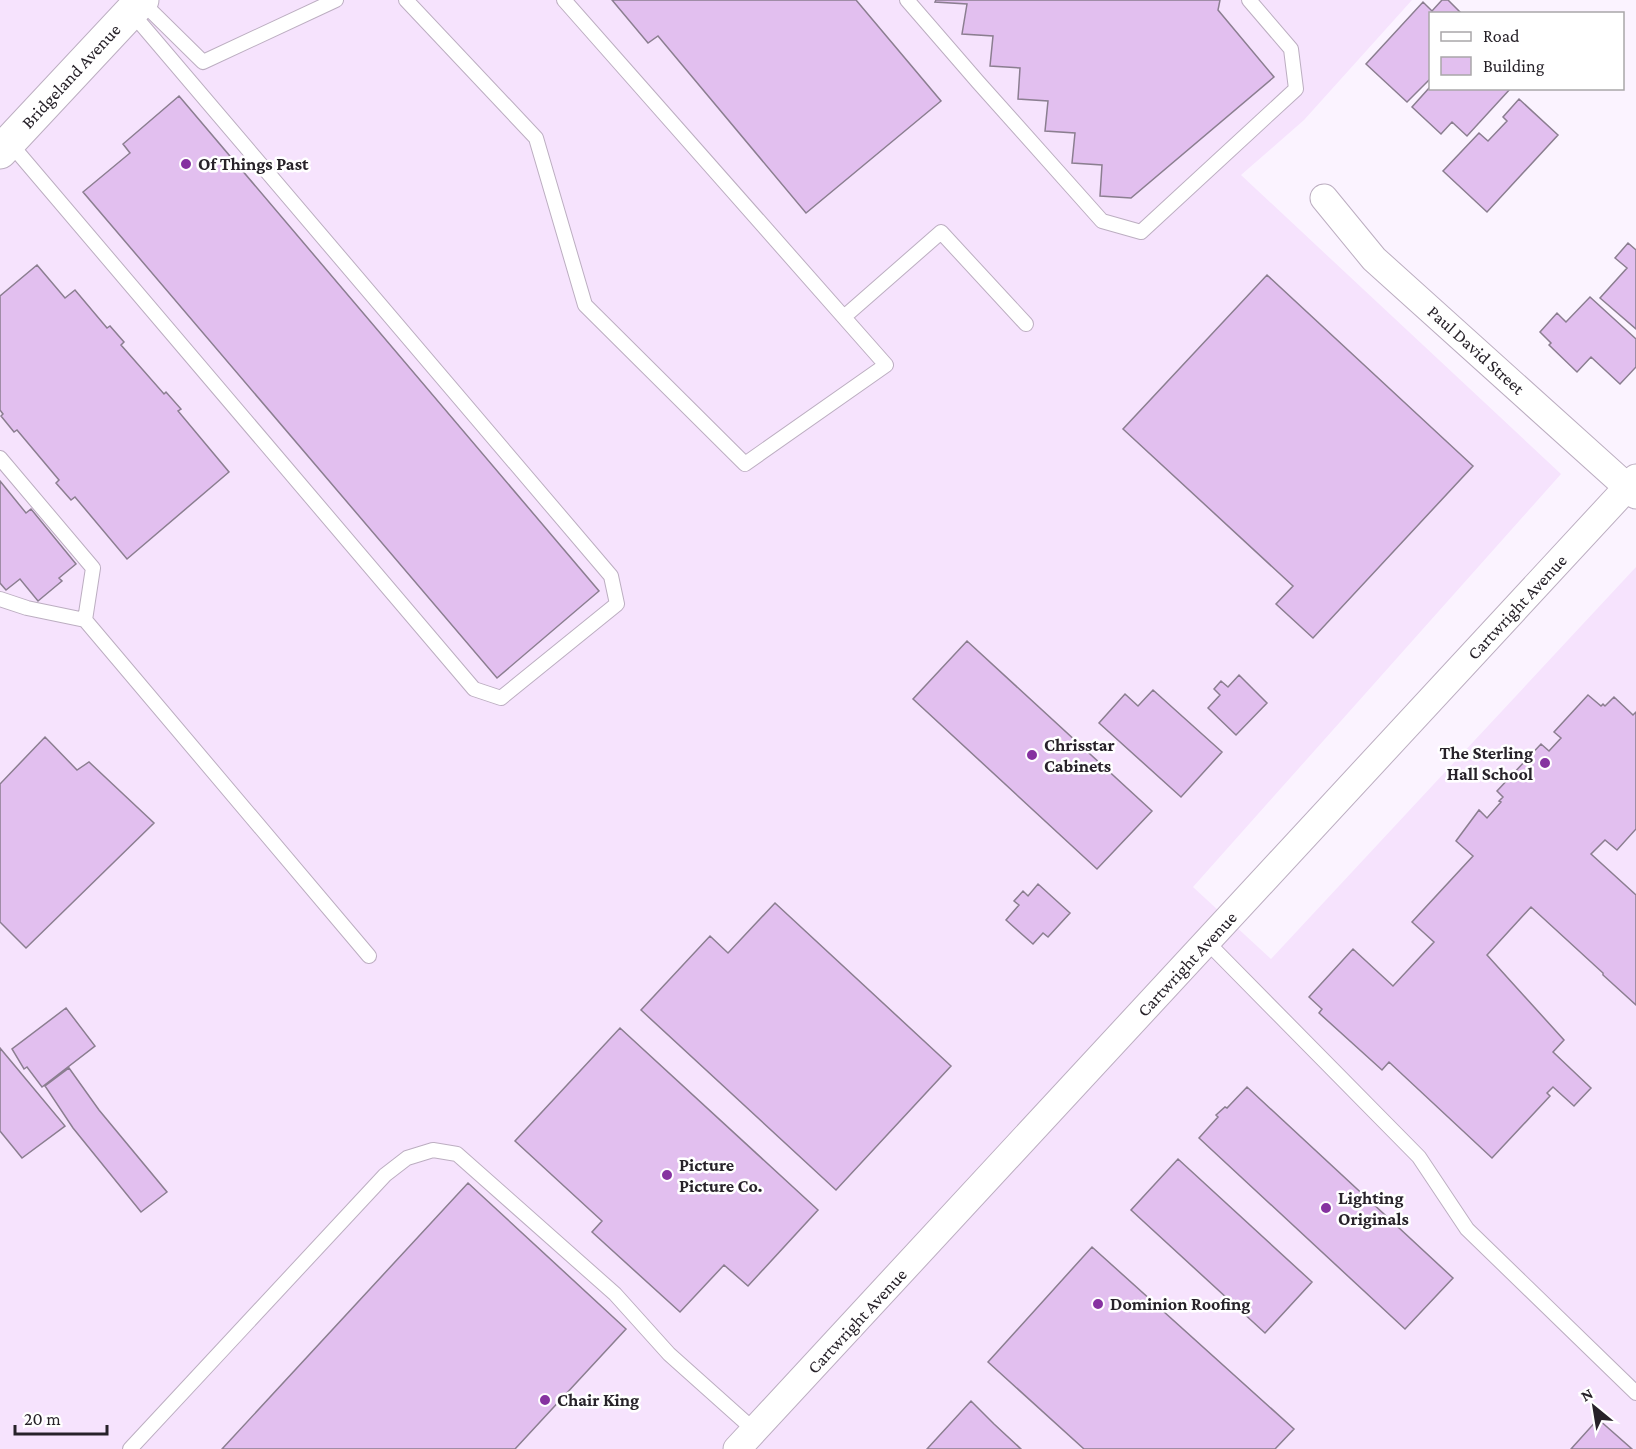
<svg xmlns="http://www.w3.org/2000/svg" width="1636" height="1449" font-family="'Crimson Pro',serif">
  <rect width="100%" height="100%" fill="#fbf3ff"/>
  <path fill="#f6e3fd" d="M0,0H1412L1304,120L1241,175L1561,474L1193,887L1271,959L1636,567V1449H0Z"/>
  <path fill="#e2bfef" stroke="#8b7e90" stroke-width="1.5" d="M612,0H856L941,101L806,213L658,36L648,43Z
    M936,0H1220L1218,10L1274,77L1131,198L1100,196L1102,165L1072,163L1075,133L1045,131L1048,101L1018,99L1020,68L990,66L993,36L962,34L967,4L935,2Z
    M1442,0H1448L1462,14H1430V79L1407,102L1366,64L1423,2L1432,11Z
    M1430,87V88H1511L1467,136L1452,122L1441,134L1412,107Z
    M179,96L599,591L497,678L83,192L130,153L123,144Z
    M1519,99L1558,135L1487,212L1443,171L1479,133L1488,141L1507,121L1503,117Z
    M1628,243L1636,250V329L1600,298L1627,268L1615,258Z
    M37,265L65,298L75,290L107,328L110,326L124,342L121,345L164,394L166,392L181,409L178,411L229,472L127,559L75,497L71,500L56,483L59,480L17,430L14,432L1,416L3,414L0,410V296Z
    M1267,275L1473,466L1313,638L1276,604L1293,586L1123,429Z
    M1590,297L1636,339V367L1620,384L1591,357L1577,372L1549,345L1551,343L1540,332L1557,313L1566,322Z
    M0,481L26,513L31,509L76,564L59,578L62,581L38,601L20,579L6,590L0,583Z
    M967,641L1152,811L1097,869L913,699Z
    M1239,675L1267,703L1236,735L1208,708L1220,695L1214,689L1221,681L1228,687Z
    M1153,690L1222,752L1181,797L1099,723L1125,694L1138,706Z
    M1588,695L1601,706L1603,704L1605,706L1614,697L1633,715L1636,712V829L1617,850L1605,840L1591,854L1636,895V1005L1603,975V973L1531,907L1487,955L1564,1040L1553,1052L1591,1088L1574,1106L1553,1087L1547,1093L1550,1096L1492,1158L1389,1062L1382,1070L1319,1013L1322,1009L1309,997L1353,949L1393,986L1434,942L1412,922L1473,856L1456,841L1479,810L1487,818L1501,802L1499,801L1503,797L1497,791L1541,744L1549,751L1561,738L1554,732Z
    M45,737L77,770L89,762L154,823L26,948L0,922V784Z
    M1038,884L1070,913L1048,937L1043,933L1033,944L1006,920L1019,905L1014,901L1023,891L1028,896Z
    M775,903L951,1066L836,1190L641,1010L710,936L728,953Z
    M66,1008L95,1046L42,1087L27,1067L24,1069L12,1049Z
    M620,1028L818,1210L748,1286L724,1265L680,1312L592,1232L602,1221L515,1141Z
    M0,1048L65,1126L22,1158L0,1131Z
    M69,1068L99,1110L167,1192L141,1212L73,1128L45,1086Z
    M1247,1087L1453,1278L1405,1329L1199,1138L1218,1117L1216,1115L1225,1107L1227,1108Z
    M1178,1159L1312,1282L1265,1333L1131,1210Z
    M468,1183L626,1329L515,1449H222Z
    M1092,1247L1294,1429L1275,1449H1084L988,1362Z
    M971,1401L994,1424L1021,1449H927Z
    M1598,1419L1632,1449H1571Z"/>
  <g fill="none" stroke-linecap="round" stroke-linejoin="round">
    <g stroke="#bcaec1" stroke-width="16">
      <path id="service" d="M406,0L536,138L585,305L745,464L886,365L564,0
        M907,0L978,82L1102,221L1141,232L1296,89L1291,49L1249,0
        M141,1L203,62L336,0
        M9,142L474,689L501,698L617,604L611,576L131,12
        M844,317L941,232L1026,324
        M0,458L93,568L85,620
        M0,599L27,608L85,620L369,956
        M1207,942L1419,1157L1467,1229L1636,1393
        M130,1449L385,1175L407,1158L433,1150L457,1154L615,1294L669,1354L754,1430"/>
    </g>
    <g stroke="#bcaec1" stroke-width="29">
      <path id="minor" d="M1324,198L1374,259L1636,495
        M737,1449L1636,478"/>
    </g>
    <g stroke="#bcaec1" stroke-width="35">
      <path id="tertiary" d="M0,152L142,0"/>
    </g>
    <use href="#service" stroke="#fff" stroke-width="14"/>
    <use href="#minor" stroke="#fff" stroke-width="27"/>
    <use href="#tertiary" stroke="#fff" stroke-width="33"/>
  </g>
  <g fill="#8632a0" stroke="#fff" stroke-width="2">
    <circle cx="186" cy="164" r="6"/>
    <circle cx="1032" cy="755" r="6"/>
    <circle cx="1545" cy="763" r="6"/>
    <circle cx="667" cy="1175" r="6"/>
    <circle cx="1326" cy="1208" r="6"/>
    <circle cx="1098" cy="1304" r="6"/>
    <circle cx="545" cy="1400" r="6"/>
  </g>
  <g text-anchor="middle" stroke-width="5" stroke-linejoin="round" paint-order="stroke">
    <g font-size="18" fill="#272229" stroke="#fff">
      <text transform="translate(71 76) rotate(-47)" y="6">Bridgeland Avenue</text>
      <text transform="translate(1476 350) rotate(42)" y="6">Paul David Street</text>
      <text transform="translate(1517 607) rotate(-47)" y="6">Cartwright Avenue</text>
      <text transform="translate(1187 964) rotate(-47)" y="6">Cartwright Avenue</text>
      <text transform="translate(857 1321) rotate(-47)" y="6">Cartwright Avenue</text>
    </g>
    <g font-size="18" font-weight="bold" fill="#272229" stroke="#fff" text-anchor="start">
      <text x="198" y="170">Of Things Past</text>
      <text x="1044" y="751">Chrisstar<tspan x="1044" dy="21">Cabinets</tspan></text>
      <text x="1533" y="759" text-anchor="end">The Sterling<tspan x="1533" dy="21">Hall School</tspan></text>
      <text x="679" y="1171">Picture<tspan x="679" dy="21">Picture Co.</tspan></text>
      <text x="1338" y="1204">Lighting<tspan x="1338" dy="21">Originals</tspan></text>
      <text x="1110" y="1310">Dominion Roofing</text>
      <text x="557" y="1406">Chair King</text>
    </g>
  </g>
  <rect x="1429" y="12" width="195" height="78" fill="#ffffff" stroke="#a9a7a9" stroke-width="1.5"/>
  <rect x="1441" y="32" width="30" height="9" fill="#ffffff" stroke="#a9a7a9" stroke-width="1.5"/>
  <text x="1483" y="42" font-size="18" fill="#272229">Road</text>
  <rect x="1441" y="57" width="30" height="18" fill="#e2bfef" stroke="#a9a7a9" stroke-width="1.5"/>
  <text x="1483" y="72" font-size="18" fill="#272229">Building</text>
  <g transform="translate(1594 1407) rotate(330)" stroke="#ffffff" stroke-width="4.5" paint-order="stroke">
  <path d="M0-4.5L10 22L0 15L-10 22Z" fill="#272229"/>
  <text y="-9" font-size="16" font-weight="bold" text-anchor="middle" fill="#272229">N</text>
  </g>
  <path d="M15 1425v9h92v-9" fill="none" stroke="#272229" stroke-width="3"/>
  <text x="24" y="1425" font-size="18" fill="#272229" stroke="#ffffff" stroke-width="4.5" paint-order="stroke">20 m</text>
</svg>
